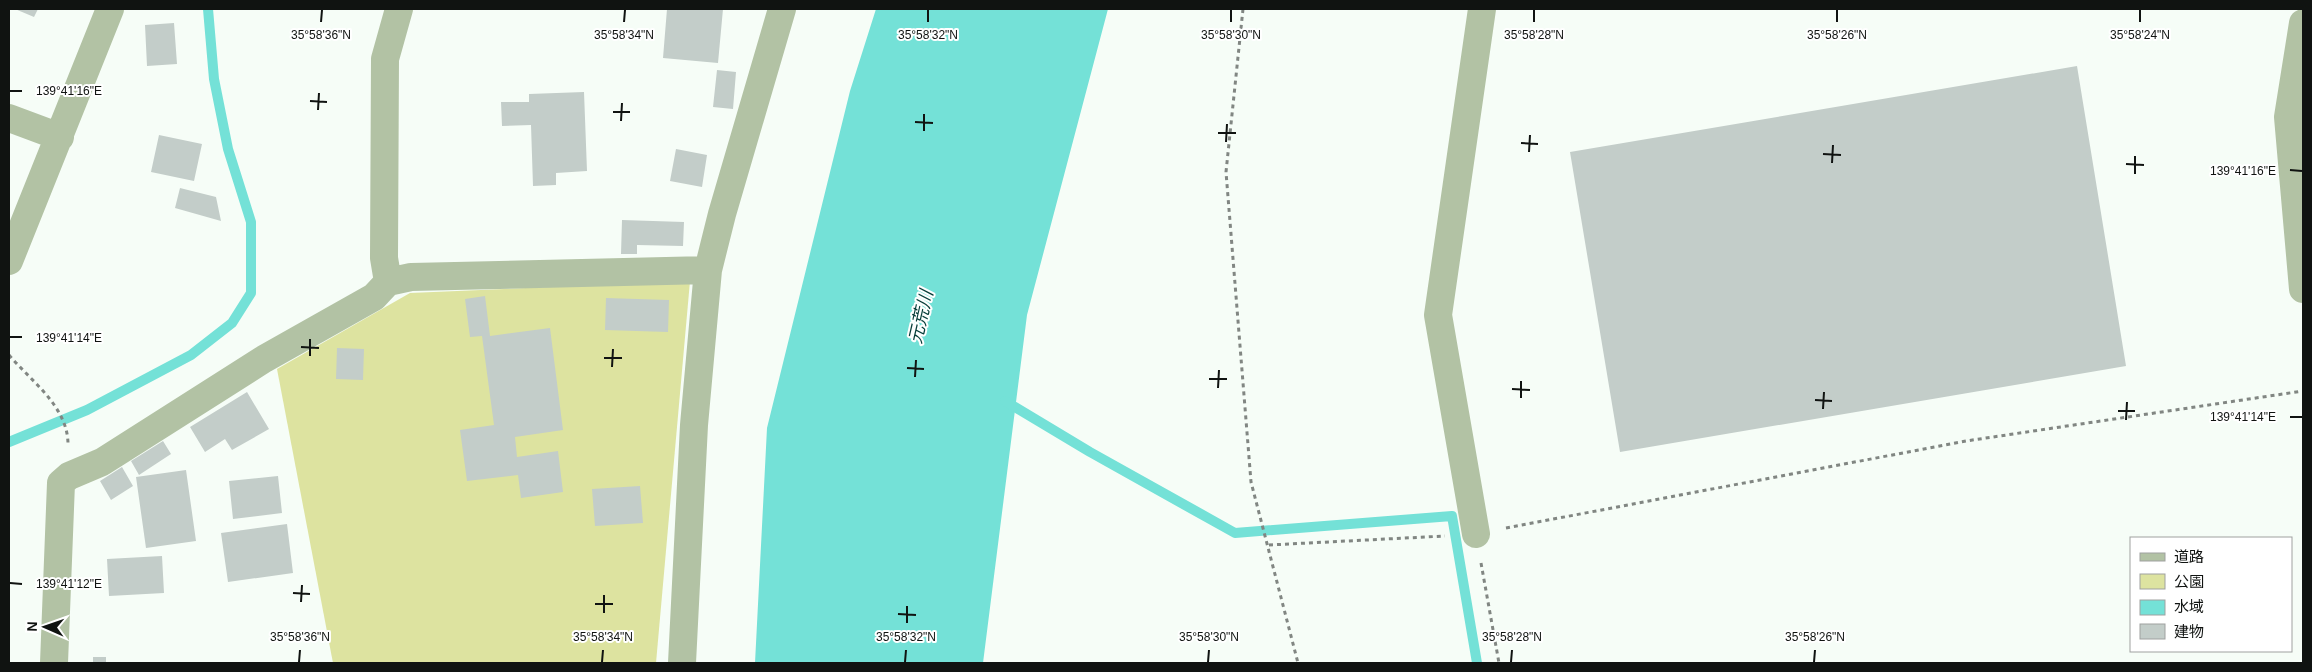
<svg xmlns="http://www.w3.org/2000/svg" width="2312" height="672" font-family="Helvetica,'Noto Sans JP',sans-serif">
  <rect width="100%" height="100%" fill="#f6fdf7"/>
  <path fill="#dde3a0" d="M690,281L656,663H333L277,369L410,293Z"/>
  <path fill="#74e1d7" d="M876,9H1108L1027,315L983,663H755L767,428L850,91Z"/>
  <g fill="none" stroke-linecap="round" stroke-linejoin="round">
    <path stroke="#74e1d7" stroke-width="10" d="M1005,401L1090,452L1235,533L1452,516L1477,663
      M9,442L87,410L191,355L232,323L251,293V222L228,149L214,79L208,9"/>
  </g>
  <path fill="#c3cdc9" d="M15,9H38L34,17Z
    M667,9H723L718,63L663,58Z
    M174,23L177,64L147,66L145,25Z
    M2077,66L2126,366L1620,452L1570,152Z
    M717,70L736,72L733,109L713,107Z
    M584,92L587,171L556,173V185L533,186L531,125L502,126L501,102H529V94Z
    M159,135L202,144L194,181L151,172Z
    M676,149L707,155L702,187L670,181Z
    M180,188L216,197L221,221L175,208Z
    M622,220L684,222L683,246L637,245V254H621Z
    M485,296L490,336L550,328L563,430L515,437L517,457L558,451L563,492L521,498L518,475L467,481L460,430L494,425L482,336L470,337L465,299Z
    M606,298L669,300L668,332L605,330Z
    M337,348L364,349L363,380L336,379Z
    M247,392L269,429L232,450L225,439L205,452L190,427Z
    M163,441L171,454L139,475L131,461Z
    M122,467L133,486L111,500L100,481Z
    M186,470L196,541L146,548L136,477Z
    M278,476L282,513L233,519L229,481Z
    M640,486L643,523L595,526L592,489Z
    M287,524L293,573L228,582L221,533Z
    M162,556L164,593L109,596L107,559Z
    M93,657H106V663H93Z"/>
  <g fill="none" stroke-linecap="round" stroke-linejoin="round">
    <path stroke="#818682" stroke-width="3" stroke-dasharray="4 4" stroke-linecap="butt" d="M1243,9L1226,172L1251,482L1298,663
      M9,355C31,381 67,406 68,443
      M1506,528L1966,441L2303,391
      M1269,545L1445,536
      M1481,563L1499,663"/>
    <path stroke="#b2c2a4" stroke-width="28" d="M2303,23L2288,117L2303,289
      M9,118L60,137
      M9,261L110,9
      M388,282L411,277L708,270
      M1476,534L1438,315L1482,9
      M54,663L61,483L69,476L102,462L264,359L374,297L388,282L384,258L385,59L399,9
      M682,663L694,425L708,270L722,214L782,9"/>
  </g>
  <path fill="none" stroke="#101311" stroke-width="2" d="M321,22L322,10M624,22L625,10M928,22V10M1231,22V10M1534,22V10M1837,22V10M2140,22V10M10,91H22M310,101L327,102M318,110L319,93M613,112H630M621,121L622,103M915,122L933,123M924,131V114M1218,133H1236M1226,142L1227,124M1521,143L1538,144M1529,152L1530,135M1823,154L1841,155M1832,163L1833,145M2126,164L2144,165M2290,170L2302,171M2135,174V156M10,337H22M301,347L319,348M310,356V339M604,358H622M612,367L613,349M907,368L924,369M915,377L916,360M1209,379H1227M1218,388L1219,370M1512,389L1530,390M1521,398V381M1815,400L1832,401M1823,409L1824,392M2118,411H2135M2290,417H2302M2126,420L2127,402M10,583L22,584M293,593L310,594M301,602L302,585M595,604H613M604,613V595M898,614L916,615M907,623V606M299,662L300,650M602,662L603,650M905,662L906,650M1208,662L1209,650M1511,662L1512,650M1814,662L1815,650"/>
  <g text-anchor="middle" stroke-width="4" stroke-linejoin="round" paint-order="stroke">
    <g font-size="18" font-style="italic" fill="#063c38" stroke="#fff">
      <text transform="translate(921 317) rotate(-77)" y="6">元荒川</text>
    </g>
  </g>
  <g font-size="12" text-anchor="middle" fill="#101311" stroke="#fff" stroke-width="4" stroke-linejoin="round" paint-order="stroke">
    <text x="321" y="39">35°58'36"N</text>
    <text x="624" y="39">35°58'34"N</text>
    <text x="928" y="39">35°58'32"N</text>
    <text x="1231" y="39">35°58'30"N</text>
    <text x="1534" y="39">35°58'28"N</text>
    <text x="1837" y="39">35°58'26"N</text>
    <text x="2140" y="39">35°58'24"N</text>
    <text x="69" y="95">139°41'16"E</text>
    <text x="2243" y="175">139°41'16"E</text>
    <text x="69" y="342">139°41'14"E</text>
    <text x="2243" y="421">139°41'14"E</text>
    <text x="69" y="588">139°41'12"E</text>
    <text x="300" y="641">35°58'36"N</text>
    <text x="603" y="641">35°58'34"N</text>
    <text x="906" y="641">35°58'32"N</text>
    <text x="1209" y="641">35°58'30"N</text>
    <text x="1512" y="641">35°58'28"N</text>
    <text x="1815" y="641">35°58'26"N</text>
  </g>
  <rect width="2312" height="672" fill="none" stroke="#101311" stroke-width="20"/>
  <rect x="2130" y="537" width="162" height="115" fill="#ffffff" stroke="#9fa1a0"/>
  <rect x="2140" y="553" width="25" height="8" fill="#b2c2a4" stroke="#9fa1a0"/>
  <text x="2174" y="562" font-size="15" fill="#101311">道路</text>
  <rect x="2140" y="574" width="25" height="15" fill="#dde3a0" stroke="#9fa1a0"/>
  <text x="2174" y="587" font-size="15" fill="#101311">公園</text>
  <rect x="2140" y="600" width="25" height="15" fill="#74e1d7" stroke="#9fa1a0"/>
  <text x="2174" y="612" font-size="15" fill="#101311">水域</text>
  <rect x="2140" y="624" width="25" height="15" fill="#c3cdc9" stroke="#9fa1a0"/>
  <text x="2174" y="637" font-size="15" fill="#101311">建物</text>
  <g transform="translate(45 627) rotate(272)" stroke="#ffffff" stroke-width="4" paint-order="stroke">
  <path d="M0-4L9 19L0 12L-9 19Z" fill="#101311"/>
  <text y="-8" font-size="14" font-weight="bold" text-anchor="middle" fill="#101311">N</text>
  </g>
</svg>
